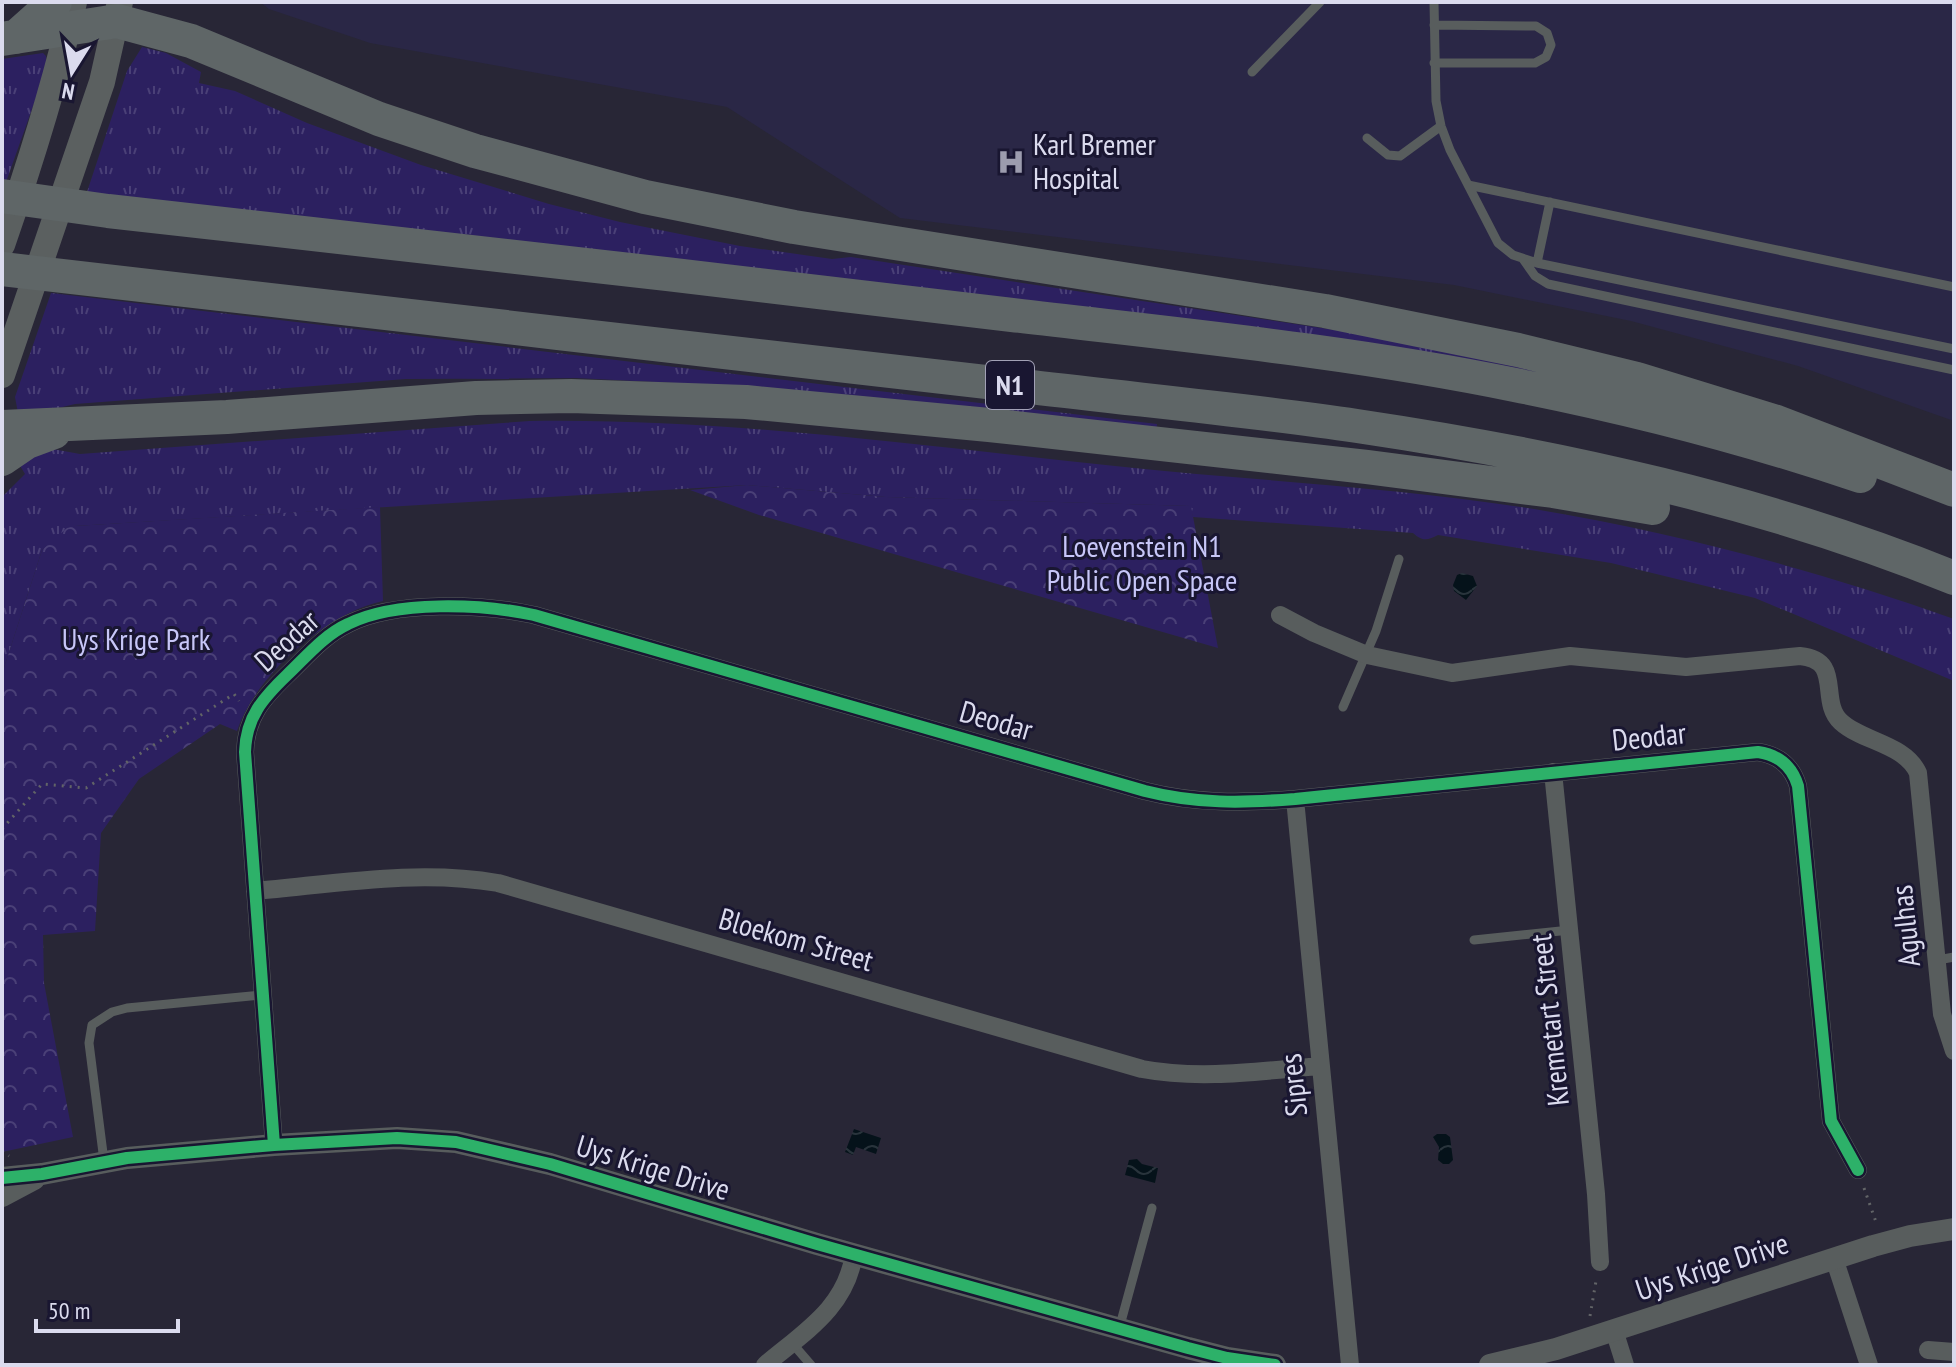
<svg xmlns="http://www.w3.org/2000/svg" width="1956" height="1367" font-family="'PT Sans Narrow',sans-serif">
  <defs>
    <pattern id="grass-tufts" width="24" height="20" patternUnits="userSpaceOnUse" patternTransform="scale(2)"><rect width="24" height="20" fill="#2c2060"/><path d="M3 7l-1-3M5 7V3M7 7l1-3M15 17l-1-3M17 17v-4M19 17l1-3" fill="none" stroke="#4a4077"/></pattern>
    <pattern id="park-crowns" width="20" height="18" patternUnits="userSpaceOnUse" patternTransform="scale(2)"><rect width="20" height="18" fill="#2c2060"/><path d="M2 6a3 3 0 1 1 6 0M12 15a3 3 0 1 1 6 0" fill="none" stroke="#4a4077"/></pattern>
    <pattern id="water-waves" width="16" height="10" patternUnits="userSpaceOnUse" patternTransform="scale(2)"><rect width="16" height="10" fill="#05121a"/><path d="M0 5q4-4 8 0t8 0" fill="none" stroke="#29343c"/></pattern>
  </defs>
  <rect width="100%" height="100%" fill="#282636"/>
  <path fill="#2a2746" d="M260,2H1954V421L1798,366L1631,321L1454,285L900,218L727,107L370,43L269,9Z"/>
  <path fill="url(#grass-tufts)" d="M142,47L166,53L201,72L199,83L235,91L307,123L421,165L549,204L620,222L740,246L832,259L851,257L1368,335L1444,348L1563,378L87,192L127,71Z
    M43,53L46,56L47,67L6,182L2,181V59Z
    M51,293L1157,424L1156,432L695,384L576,378L406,379L75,404L41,412L18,413L15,397Z
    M530,421C726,418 921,446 1115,466C1255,481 1395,487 1534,509C1678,533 1816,570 1954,619V681L1755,598L1611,563L1438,535C1428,540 1423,542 1413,533L1193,517L1190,506L886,497L747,485L75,526L42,550L2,674V497L25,474L16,459L47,448L80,454Z"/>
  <path fill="url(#park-crowns)" d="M747,485L886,497L1191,506L1218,648L759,515L690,490Z
    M380,507L383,601C326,613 255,676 237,731L220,724L139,779L101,833L95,931L43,935L44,983L73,1137L2,1152V674L42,550L67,528L75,526Z"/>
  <path fill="url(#water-waves)" d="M1462,573L1473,576L1477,586L1466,600L1454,591L1453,585L1457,575Z
    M854,1129L881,1138L876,1154L856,1147L853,1155L845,1152Z
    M1437,1134H1446L1450,1137L1453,1160L1449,1164H1443L1438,1160L1439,1147L1433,1137Z
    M1137,1159L1142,1164L1158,1168L1155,1183L1125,1175L1129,1160Z"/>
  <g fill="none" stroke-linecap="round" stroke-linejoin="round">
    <path stroke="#626467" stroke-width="3" stroke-dasharray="2 6" stroke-linecap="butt" d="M2,829L42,784L86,788L234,694L239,701
      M2,1151L9,1156
      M1864,1188L1876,1222
      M1590,1316L1596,1281"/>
    <path stroke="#585d5d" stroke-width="9" d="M1434,2L1436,101L1441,126L1450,150L1498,243L1513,255L1537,263L1954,349
      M1434,25L1536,26L1547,33L1551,45L1546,57L1535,63H1434
      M1252,72L1320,2
      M1367,138L1388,155L1400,156L1441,126
      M1468,185L1954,287
      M1523,259L1535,276L1548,284L1954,370
      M1537,263L1550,202
      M1343,707L1376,631L1399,559
      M1474,940L1570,930
      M1938,960L1954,957
      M104,1161L89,1043L92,1025L112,1012L127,1008L262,995
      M1119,1329L1152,1208
      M792,1343L811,1365"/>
    <path stroke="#585d5d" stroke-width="18" d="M1280,615L1314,633L1367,655L1452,673L1570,656L1686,667L1800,656C1844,660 1818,701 1841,722C1863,742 1905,744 1918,773L1942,1014L1954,1051
      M1553,772L1596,1194L1600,1262
      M1295,799L1350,1365
      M255,891C335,884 417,869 498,883L1142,1069C1201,1080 1260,1071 1320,1066
      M274,1145L245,752C246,717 263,698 287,675C306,657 324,635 348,624C396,600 482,604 534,615L1145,791C1196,804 1243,803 1295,799L1758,752C1779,755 1792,766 1798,786L1831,1121L1858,1170
      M1834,1258L1869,1365
      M1614,1330L1625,1365
      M1928,1350L1954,1352
      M765,1365C804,1332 846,1308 854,1254"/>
    <path stroke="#585d5d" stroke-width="22" d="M2,1178L42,1174L127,1158L274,1145L397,1138L456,1142L550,1164L817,1244L1188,1348L1227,1358L1275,1365
      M2,1196L34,1179
      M1490,1365L1556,1349L1873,1246L1910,1236L1954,1229"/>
    <path stroke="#5b6060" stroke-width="26" d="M2,245C30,164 55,85 74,2
      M2,375L102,82L120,2"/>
    <path stroke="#5f6667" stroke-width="34" d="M16,37L55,2
      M2,39L117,21L191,41L379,119L475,151L645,197L794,227L1325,311L1518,350L1637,379L1777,422L1954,490
      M2,196L108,211C409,245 711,278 1012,315C1180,335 1349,351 1515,385C1631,408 1748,438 1860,476
      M2,269C345,311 688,346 1031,387C1139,400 1249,410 1357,426C1559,456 1764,501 1954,578
      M2,427L227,417L476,398L571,396L746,402L989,425L1367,467L1553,491L1653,508
      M2,459L27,442L54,432"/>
    <g stroke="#191631" stroke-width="17">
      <path id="cycleway" d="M274,1145L245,752C246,717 263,698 287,675C306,657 324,635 348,624C396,600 482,604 534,615L1145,791C1196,804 1243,803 1295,799L1758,752C1779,755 1792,766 1798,786L1831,1121L1858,1170
        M2,1178L42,1174L127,1158L274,1145L397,1138L456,1142L550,1164L817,1244L1188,1348L1227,1358L1275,1365"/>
    </g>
    <use href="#cycleway" stroke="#2db169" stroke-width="12"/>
  </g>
  <defs>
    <g id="hospital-bare" transform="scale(2.16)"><path d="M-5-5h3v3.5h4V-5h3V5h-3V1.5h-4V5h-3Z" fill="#9c9cae" stroke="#191631" stroke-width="2.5" paint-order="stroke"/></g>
  </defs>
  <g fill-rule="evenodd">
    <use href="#hospital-bare" x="1011" y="162"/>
  </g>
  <g text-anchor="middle" stroke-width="6" stroke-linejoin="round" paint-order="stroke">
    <rect fill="#191631" stroke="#a1a0b5" stroke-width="2" x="986" y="361" width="48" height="48" rx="6"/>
    <g font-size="28" font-weight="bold" fill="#dbdbee">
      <text x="1010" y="395">N1</text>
    </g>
    <g font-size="30" fill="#dbdbee" stroke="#191631" text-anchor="start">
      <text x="1033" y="155">Karl Bremer<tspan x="1033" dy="34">Hospital</tspan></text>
    </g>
    <g font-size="30" fill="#c7c6f8" stroke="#191631">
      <text x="1142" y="557">Loevenstein N1<tspan x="1142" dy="34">Public Open Space</tspan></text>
      <text x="136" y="650">Uys Krige Park</text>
    </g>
    <g font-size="30" fill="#dbdbee" stroke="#191631">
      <text transform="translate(287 641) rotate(-42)" y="10">Deodar</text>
      <text transform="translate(996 721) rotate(16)" y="10">Deodar</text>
      <text transform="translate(1649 737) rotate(-6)" y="10">Deodar</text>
      <text transform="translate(1906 926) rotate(-96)" y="10">Agulhas</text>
      <text transform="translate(796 940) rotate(16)" y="10">Bloekom Street</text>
      <text transform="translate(1550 1020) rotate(-96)" y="10">Kremetart Street</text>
      <text transform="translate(1294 1085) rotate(-96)" y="10">Sipres</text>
      <text transform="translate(653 1168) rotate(17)" y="10">Uys Krige Drive</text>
      <text transform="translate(1712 1267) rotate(-18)" y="10">Uys Krige Drive</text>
    </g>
  </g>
  <rect width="1956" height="1367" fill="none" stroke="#dbdbee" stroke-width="8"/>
  <g transform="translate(72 72) rotate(191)" stroke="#191631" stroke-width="6" paint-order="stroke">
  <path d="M0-6L14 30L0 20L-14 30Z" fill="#dbdbee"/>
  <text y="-12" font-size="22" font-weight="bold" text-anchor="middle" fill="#dbdbee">N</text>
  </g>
  <path d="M36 1319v12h142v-12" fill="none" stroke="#dbdbee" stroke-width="4"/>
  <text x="48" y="1319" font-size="24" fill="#dbdbee" stroke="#191631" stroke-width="6" paint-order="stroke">50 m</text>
</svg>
